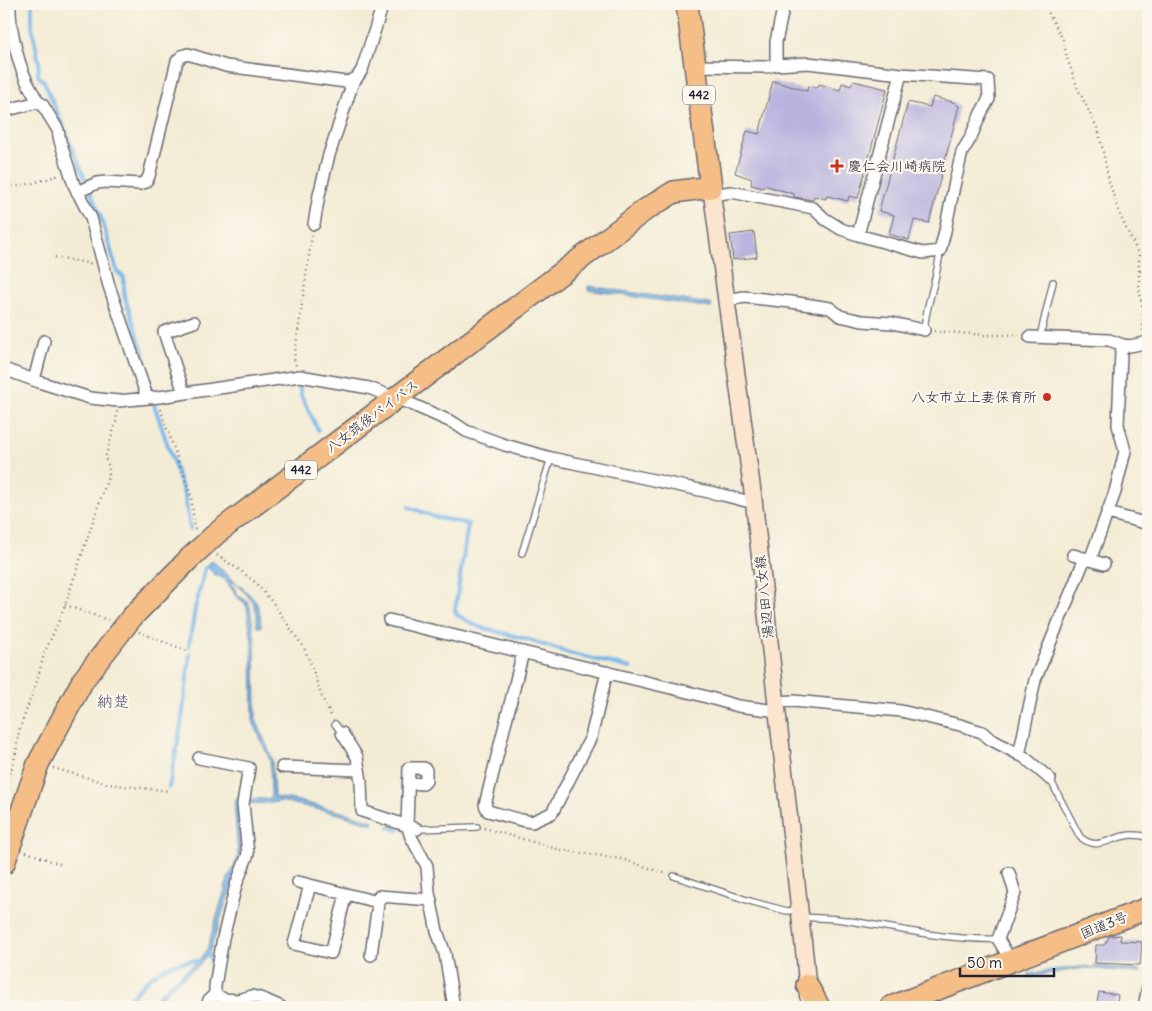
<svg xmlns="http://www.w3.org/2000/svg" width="1152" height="1011" font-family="Delius,'Klee One',sans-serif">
  <rect width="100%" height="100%" fill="#fbf7ec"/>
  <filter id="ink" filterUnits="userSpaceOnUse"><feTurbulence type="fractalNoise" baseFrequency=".02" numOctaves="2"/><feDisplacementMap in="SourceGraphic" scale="10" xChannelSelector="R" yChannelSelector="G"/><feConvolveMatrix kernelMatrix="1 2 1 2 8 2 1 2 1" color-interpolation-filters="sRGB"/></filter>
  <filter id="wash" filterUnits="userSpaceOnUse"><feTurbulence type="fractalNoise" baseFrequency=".0096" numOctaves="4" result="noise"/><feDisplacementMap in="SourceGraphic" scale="20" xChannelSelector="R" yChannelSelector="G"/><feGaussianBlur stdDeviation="1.12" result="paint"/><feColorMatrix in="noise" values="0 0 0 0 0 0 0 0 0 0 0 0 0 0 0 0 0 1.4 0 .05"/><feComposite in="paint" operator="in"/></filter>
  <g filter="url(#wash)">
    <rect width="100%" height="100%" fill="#f3ecd5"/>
    <path fill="#76b5e9" stroke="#4c6c92" d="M588,286L710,304L712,305L711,308L588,290Z
      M212,561L249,594C260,604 260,612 261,627H257C257,623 257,619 257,615C255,600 241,587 229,580L239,596L248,602L250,607L255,641L256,719L272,758L274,794L275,797L295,800L346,813L373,821L372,824L338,814L285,802C277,801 271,803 264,803C255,804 247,803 239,802L241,856L210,951L199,965L170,988L155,1007H150L159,994L170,983L197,962L207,949L228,879L237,860L238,855L234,801L239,798L263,799L270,798L271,796L270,761L253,721L252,644L247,608L245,603L237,597L225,579L215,575L206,566Z
      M1087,966L1092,968L1095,966H1100L1141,971L1140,973L1085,968L1029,977L1028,974L1052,970Z"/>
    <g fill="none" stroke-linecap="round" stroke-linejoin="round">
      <path stroke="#76b5e9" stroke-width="4" d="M32,4V26L39,63L38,76L44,81L101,217L117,271L124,278V295L144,355L154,404L185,497L190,529
        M299,385L301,395L318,430
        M409,507L435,517L468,524L455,610L457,615L479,627L526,639L569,653L631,668
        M189,646L195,608L205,569V568
        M169,787L181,726L190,654
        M389,827L399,830
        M207,952C214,961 210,977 208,988
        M121,1007C131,999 137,990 146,981C159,968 182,959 200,961"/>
    </g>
    <g id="blocks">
      <path fill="#bab3df" d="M773,81L807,91L808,86L818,88L819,84L840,90L842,83L851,86L853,81L887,89L858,198L849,196L848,201L827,196L826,199L814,196L813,200L794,197V194L764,185L763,188L751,185L752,179L735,173L747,131L759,134Z
        M933,97L956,103L955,104L959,106L929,223L914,220L909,240L889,234L894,215L879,211L908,102L930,107Z
        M754,232L757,257L733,260L730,235Z
        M1121,935L1120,941L1142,942L1140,965L1095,963L1096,945H1104L1110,936Z
        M1099,992L1118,995L1116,1007H1096Z"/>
    </g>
  </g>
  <g filter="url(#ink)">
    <use href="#blocks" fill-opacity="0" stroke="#6b6971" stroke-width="1"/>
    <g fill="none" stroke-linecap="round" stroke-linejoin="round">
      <g stroke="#6b6971" stroke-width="8">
        <path id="lane" d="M924,330C926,303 938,278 940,251
          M1040,337L1053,282
          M522,553L551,458
          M335,724L342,733
          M1050,779L1080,837C1097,851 1107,839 1125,836C1133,834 1140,835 1148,837
          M417,829L477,827
          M674,876L753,902L787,911L799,910
          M802,917C813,918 825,918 836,919C890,926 944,941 998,939"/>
      </g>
      <g stroke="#6b6971" stroke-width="14">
        <path id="street" d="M10,4C9,23 17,60 25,77C28,86 34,94 38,102L42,104L58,130L60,141L74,185L91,218L109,286L145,391V398
          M776,65V42L784,4
          M695,66L766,67L776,65L808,63L901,74L988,80L989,99L981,113L970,139L962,152L954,186L945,231L940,251L923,253L858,235L841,229L825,219L813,208L731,192L713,195
          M4,111L38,102
          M77,192L97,183L106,182L140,184L146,182L149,176L177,61L182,56L188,54L226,66L346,82L356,79L362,70L383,4
          M314,224L319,195L329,155L354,79
          M858,235L901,74
          M727,300L744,297L791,302L830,308L840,316L862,321L892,323L924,330
          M1030,337L1109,340L1123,345L1130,346L1144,343
          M4,369L39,382L90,398L118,401L159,397L300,376L369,388L411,404L454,423L466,431L505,445L551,458L723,495L754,503
          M34,380L44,341
          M184,393L164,332L194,322
          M1108,513L1148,524
          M1073,555L1104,564
          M1090,560L1115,492L1125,451L1118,425L1121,353L1123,345
          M389,620L696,694L738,706L777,711
          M523,652L485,805L488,811L521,820L532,822L552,813L591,737L607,672
          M776,702L793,701L901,711L960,725L982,732L990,739L1024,757L1050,779
          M342,733L357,757L361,781L362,811L417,829
          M1019,755L1035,680L1085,558
          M199,758L249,768L243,804L248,854L236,885L223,938L215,986V994L224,999L237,1000L252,996L263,999L281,1007
          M282,767L359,770
          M409,783L423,784L426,781V770L424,768H409L407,825L411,837L427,866L429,893L437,931L445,954L454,1007
          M1009,873L1015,893L998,939L1011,961
          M298,882L378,902
          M310,885L294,944L331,953L346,894
          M371,955L379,896L431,900
          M207,1007L209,1000L215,994
          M1144,1007L1148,987"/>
      </g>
      <g stroke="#6b6971" stroke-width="19">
        <path id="secondary" d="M711,187L754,503L805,959L808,996"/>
      </g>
      <g stroke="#6b6971" stroke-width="24">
        <path id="highway" d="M4,863L38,764L83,680L132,617L190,558L217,533L645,210L674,192L711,187L687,4
          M807,985L819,1007
          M891,1007L1148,908"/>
      </g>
      <path stroke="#6b6971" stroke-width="2.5" stroke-dasharray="1 4" stroke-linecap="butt" d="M1044,4L1063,40L1067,58L1078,89L1099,132L1109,181L1119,213L1139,255V288L1143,309V333
        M4,192L13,187L33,183L60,175
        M55,257L93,264
        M1140,271H1148
        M934,331L984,335H1019
        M296,365L294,359L312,235
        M161,409L164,421L191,496L195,531
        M217,555L241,571L256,583L273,603L304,648L311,664L321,695L332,718
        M65,605L108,620
        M139,632L187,651
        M53,768L110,784L124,786L169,791
        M4,787L13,765L16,752L19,731L37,680L44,654L58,623L65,605L109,474V467L105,458L116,422L117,411
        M484,828L561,850L622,859L667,874
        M26,852L60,864"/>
      <use href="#lane" stroke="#fff" stroke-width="5.5"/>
      <use href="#street" stroke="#fff" stroke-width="11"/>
      <use href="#secondary" stroke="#fbe5cf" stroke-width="16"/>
      <use href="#highway" stroke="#f6be87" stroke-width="21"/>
    </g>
  </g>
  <g fill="#c8321e" stroke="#fbf7ec" stroke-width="2">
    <path d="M834.5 158.5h5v5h5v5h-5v5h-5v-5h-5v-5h5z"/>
    <circle cx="1047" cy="397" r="5"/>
  </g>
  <g text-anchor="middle" stroke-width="4.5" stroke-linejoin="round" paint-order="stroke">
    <g fill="#fbf7ec" stroke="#636270" stroke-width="1">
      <rect x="683" y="85.5" width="32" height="19" rx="4"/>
      <rect x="285" y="460.5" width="32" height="19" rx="4"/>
    </g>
    <g font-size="12" font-weight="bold" fill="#22223b">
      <text x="699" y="99">442</text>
      <text x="301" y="474">442</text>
    </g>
    <g font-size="14" fill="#22223b" stroke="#fbf7ec" text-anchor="start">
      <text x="848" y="171">慶仁会川崎病院</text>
      <text x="1037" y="402" text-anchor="end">八女市立上妻保育所</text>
    </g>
    <g font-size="14" fill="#22223b" stroke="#fbf7ec">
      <text transform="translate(372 416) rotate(-37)" y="5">八女筑後バイパス</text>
      <text transform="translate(764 597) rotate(-96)" y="5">湯辺田八女線</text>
      <text transform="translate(1104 925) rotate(-22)" y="5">国道3号</text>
    </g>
    <g font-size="16" fill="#575574" stroke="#fbf7ec">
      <text x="113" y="707">納楚</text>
    </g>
  </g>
  <rect width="1152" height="1011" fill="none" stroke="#fbf7ec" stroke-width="20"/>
  <path d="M960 968v8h94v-8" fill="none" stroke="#22223b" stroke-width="2.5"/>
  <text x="967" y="968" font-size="15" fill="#22223b" stroke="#fbf7ec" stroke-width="4" paint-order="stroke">50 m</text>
</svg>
